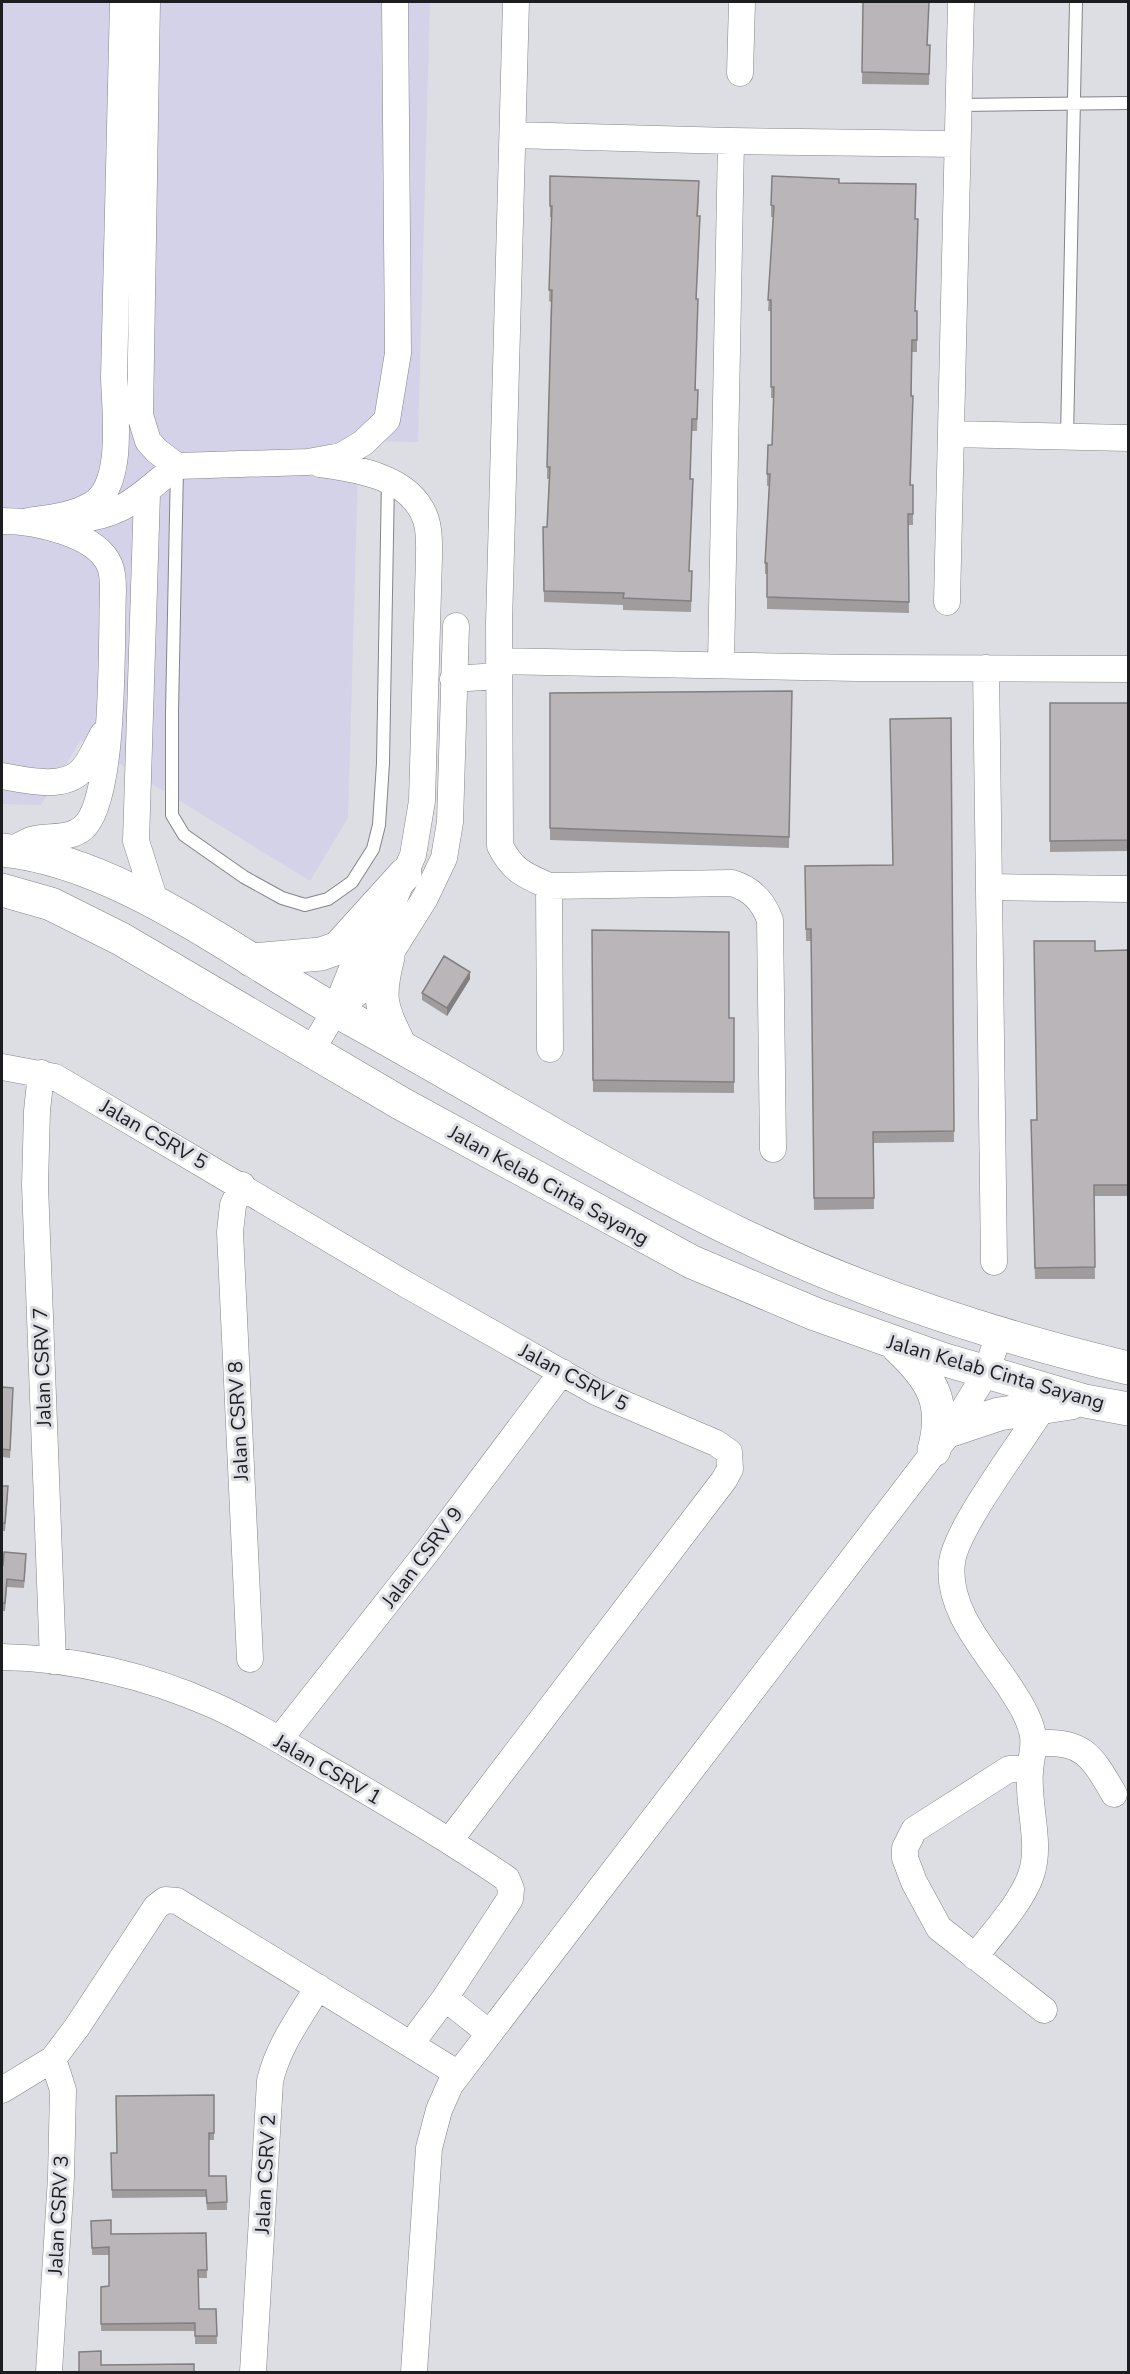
<svg xmlns="http://www.w3.org/2000/svg" width="1130" height="2374" font-family="'Nunito Sans',sans-serif">
  <rect width="100%" height="100%" fill="#dddee4"/>
  <path fill="#d4d2e8" d="M2,2H430L418,442L359,441L348,818L310,881L81,740L41,805L2,804Z"/>
  <g fill="none" stroke-linecap="round" stroke-linejoin="round">
    <g stroke="#848489" stroke-width="14">
      <path id="lane" d="M959,105L1128,103
        M1067,437L1076,2
        M177,467L172,711V815L184,835L244,877L282,898L305,905L328,899L352,882L373,849L379,825L383,763L388,480"/>
    </g>
    <g stroke="#848489" stroke-width="27">
      <path id="street" d="M147,2L140,415L148,441L157,451L177,466L308,462L341,456L363,443L387,420L398,353L395,2
        M516,2L499,624L500,846C513,871 524,875 549,886L732,883C752,889 763,901 770,920L773,1149
        M740,73L742,2
        M513,135L731,141L957,144
        M951,434L1128,438
        M147,494L136,841L156,904
        M76,520C128,514 138,496 177,466
        M2,521C33,521 97,533 110,566C113,574 113,582 113,590C111,637 116,800 83,828C69,840 48,835 31,840C24,843 17,847 10,851
        M28,521C49,518 72,516 91,505C125,487 115,411 114,378L123,2
        M947,602L961,2
        M499,661L857,668L1128,669
        M721,663L731,141
        M986,668L994,1262
        M453,679L498,676
        M2,776C24,780 63,790 81,771C91,761 96,746 103,734
        M549,886L550,1049
        M989,887L1128,889
        M338,1009L368,984L388,957L425,898L444,858L450,822L456,626
        M311,1051L335,1011L351,971L392,904L413,855L422,801L429,557C429,546 430,532 426,520C412,477 358,469 320,464
        M2,1067L55,1077L407,1285L596,1392L716,1443L729,1452L730,1469L724,1480L450,1840
        M41,1073L37,1111L35,1185L53,1661
        M242,1185L233,1205L230,1232L250,1659
        M2,1657C73,1658 148,1676 213,1705C258,1725 299,1752 341,1776C397,1809 453,1842 507,1879L511,1889L510,1899L445,1998L411,2044
        M279,1740L430,1548L562,1372
        M1034,1744C1082,1738 1092,1756 1114,1794
        M1030,1769H1009L914,1830L905,1848V1858L914,1882L939,1928L1044,2010
        M975,1957C992,1934 1022,1902 1031,1875C1042,1843 1027,1805 1030,1771C1031,1757 1036,1744 1032,1731C1028,1715 1018,1700 1009,1686C985,1650 946,1609 952,1562C956,1528 1023,1440 1044,1406
        M445,1998L488,2032
        M2,2090L53,2059L77,2027L156,1907L165,1900L177,1901L457,2073
        M49,2372L61,2177L63,2090L53,2059
        M253,2372L270,2081C278,2046 300,2017 318,1987
        M414,2372L429,2148L439,2110L450,2085L951,1430L986,1373L999,1334"/>
    </g>
    <g stroke="#848489" stroke-width="34">
      <path id="secondary" d="M2,850C124,862 243,961 349,1018C479,1089 605,1169 738,1233C862,1293 995,1336 1128,1368
        M2,890L51,904L121,939L402,1104L692,1262L815,1314L942,1359L1085,1401L1128,1409
        M388,957C377,1000 381,1007 400,1046
        M251,960L321,954L338,948L405,874
        M898,1347C932,1379 947,1403 934,1450
        M951,1430L999,1414L1071,1403"/>
    </g>
    <use href="#lane" stroke="#fff" stroke-width="12"/>
    <use href="#street" stroke="#fff" stroke-width="26"/>
    <use href="#secondary" stroke="#fff" stroke-width="33"/>
  </g>
  <path fill="#a09c9e" d="M863,2L928,45H930L929,85L862,84Z
    M550,176L699,193L698,216L700,227L696,299V390H698L697,431H692L690,479L693,491L689,571H692L691,612L623,610V605L544,602L543,527H547L549,479H547V467L551,302L549,301L552,217H550Z
    M839,183L915,311H917V352H912L911,485H913V525H908L909,613L767,609V574H765V563L769,486H767V474L772,445L774,398H771V311H768L773,217H771V205Z
    M792,691L789,848L550,840V693Z
    M1050,703H1128V851L1050,852Z
    M951,718L954,1142L874,1143V1209L814,1210L811,941H806L805,866L893,865Z
    M592,930L729,1018H734V1093L593,1092Z
    M1128,950V1196H1094L1095,1279H1035L1031,1131L1036,1120L1095,951Z
    M470,979L447,1016L422,1000V993Z
    M2,1387L13,1396L10,1458L2,1457Z
    M2,1486L8,1494L5,1531H2Z
    M26,1562L24,1588L7,1587L5,1611H2V1565Z
    M214,2095V2140H209V2176H226L227,2210H207L206,2197L112,2198L111,2153H117Z
    M91,2221L111,2234L206,2233L207,2278H198L199,2309H216L217,2344H195V2331H101V2287L109,2286V2255H92Z"/>
  <path fill="#827f81" d="M470,972V979L447,1016V1008Z"/>
  <path fill="#bab5b8" stroke="#827f81" stroke-width="1.5" d="M863,2H929L927,45H930L929,74L862,72Z
    M550,176L699,181L697,216H700L696,299H698L695,390H698L697,419H692L690,479H693L689,571H692L691,601L623,598L624,593L544,591L543,527H547L550,467H547L552,290H549L552,206H550Z
    M772,176L839,179V183L916,184L915,219H918L915,311H917V340H912L911,396H913L910,485H913V514H908L909,602L767,597V563H765L770,474H767L768,445H772L774,387H771V300H768L774,206L771,205Z
    M792,691L789,837L550,828V693Z
    M1050,703H1128V840L1050,841Z
    M951,718L954,1131L873,1132L874,1198H814L811,929H806L805,866L893,865L890,719Z
    M592,930L729,932V1018H734V1082L593,1080Z
    M1034,941H1095V951L1128,950V1185H1094L1095,1267L1035,1268L1031,1120H1037Z
    M444,956L470,972L447,1008L422,993Z
    M2,1387L13,1388L10,1450L2,1449Z
    M2,1486H8L5,1523H2Z
    M4,1552L26,1554L24,1581L7,1579L5,1603H2V1565H3Z
    M214,2095V2133H209V2176H226L227,2202L207,2203L206,2190H112L111,2153H117L116,2096Z
    M111,2220V2234L206,2233L207,2270H198L199,2309H216L217,2336H195V2323L101,2324V2287L109,2286V2247L92,2248L91,2221Z
    M101,2351V2365L194,2364V2373H79V2352Z"/>
  <g text-anchor="middle" stroke-width="6" stroke-linejoin="round" paint-order="stroke">
    <g font-size="20" fill="#1c1d1f" stroke="#dddee4">
      <text transform="translate(154 1134) rotate(30)" y="7">Jalan CSRV 5</text>
      <text transform="translate(549 1185) rotate(29)" y="7">Jalan Kelab Cinta Sayang</text>
      <text transform="translate(42 1367) rotate(-92)" y="7">Jalan CSRV 7</text>
      <text transform="translate(996 1372) rotate(16)" y="7">Jalan Kelab Cinta Sayang</text>
      <text transform="translate(574 1377) rotate(28)" y="7">Jalan CSRV 5</text>
      <text transform="translate(238 1421) rotate(-93)" y="7">Jalan CSRV 8</text>
      <text transform="translate(422 1557) rotate(-53)" y="7">Jalan CSRV 9</text>
      <text transform="translate(328 1769) rotate(30)" y="7">Jalan CSRV 1</text>
      <text transform="translate(265 2174) rotate(-87)" y="7">Jalan CSRV 2</text>
      <text transform="translate(58 2215) rotate(-87)" y="7">Jalan CSRV 3</text>
    </g>
  </g>
  <rect width="1130" height="2374" fill="none" stroke="#1c1d1f" stroke-width="6"/>
</svg>
